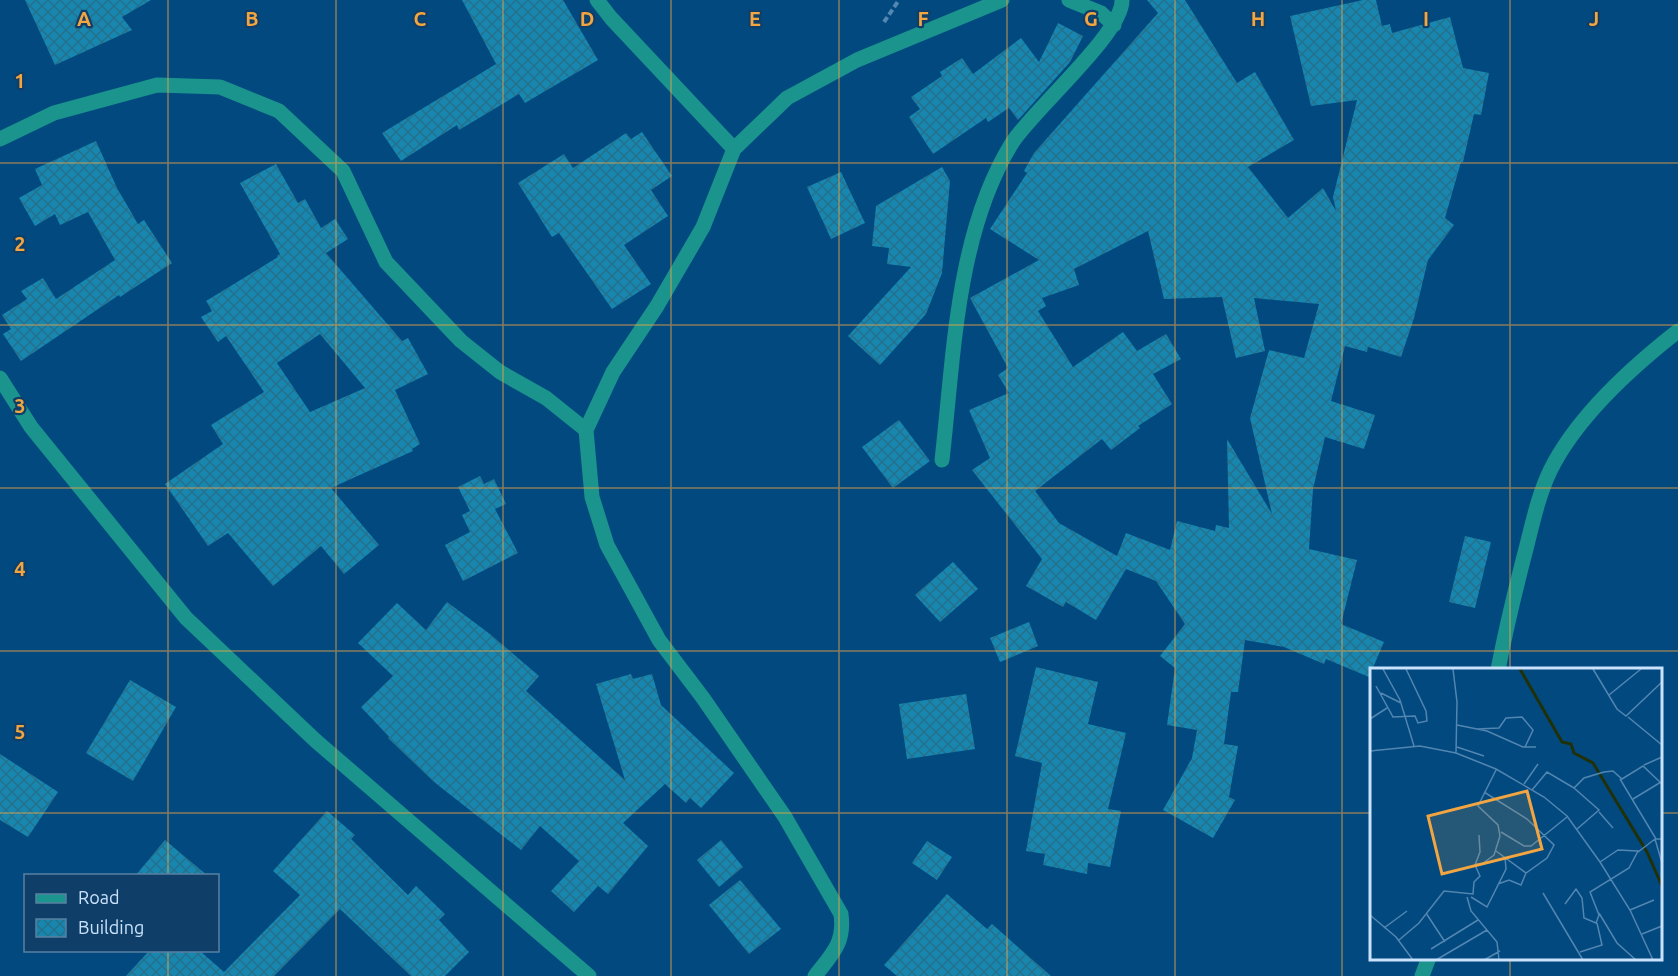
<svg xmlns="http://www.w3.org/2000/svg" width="1678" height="976" font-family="Ubuntu,sans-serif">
  <defs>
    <pattern id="building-cross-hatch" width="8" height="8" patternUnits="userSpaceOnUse" patternTransform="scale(1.5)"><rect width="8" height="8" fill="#1887af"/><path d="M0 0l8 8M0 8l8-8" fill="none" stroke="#25708c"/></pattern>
  </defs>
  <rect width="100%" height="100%" fill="#02497f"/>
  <path fill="url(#building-cross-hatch)" fill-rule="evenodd" d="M25,0H151L122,17L132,30L55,65Z
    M462,0H563L598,60L525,103L519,94L459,130L457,125L401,161L382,133L496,64Z
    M1147,0H1185L1237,83L1255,72L1294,140L1248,167L1288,218L1323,188L1336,211L1333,197L1357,100L1311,106L1290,16L1363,0H1376L1382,26L1390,24L1392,33L1450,17L1463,68L1489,73L1481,115L1474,114L1463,162H1461L1445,218L1454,225L1428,260L1414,318L1401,357L1368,347L1367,352L1345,346L1331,401L1375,415L1364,449L1325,437L1313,489L1309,549L1357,560L1341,624L1384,642L1369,677L1326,659L1324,664L1284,647L1245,640L1238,692H1231L1224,744L1238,746L1229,797L1235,800L1213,838L1163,810L1192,758L1197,730L1167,725L1175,668L1160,656L1185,624L1156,581L1126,569L1096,620L1066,602L1063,607L1026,586L1042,559L972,470L990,458L969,410L1009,393L998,375L1008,368L970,298L1039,260L990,229L1027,173L1024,171L1034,153L1158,13ZM1148,231L1164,299L1222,297L1236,358L1265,351L1254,298L1319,304L1304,358L1269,350L1250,418L1272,514L1227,439L1229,528L1216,525L1215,531L1177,521L1170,550L1126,533L1117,556L1059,523L1035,491L1102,439L1111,450L1140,428L1138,426L1172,404L1153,374L1181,359L1166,334L1137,351L1123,332L1073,367L1038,311L1046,306L1042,298L1079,285L1074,269Z
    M1058,23L1083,36L1070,62L1018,120L1009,108L988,122L986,118L933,154L909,117L920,109L911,97L942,76L940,72L962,58L973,74L1021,38L1039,62Z
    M642,132L672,176L651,190L668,216L624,245L651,284L612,309L559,233L552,237L518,183L564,154L573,168L626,133L631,139Z
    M96,141L117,188L138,224L144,220L172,263L120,297L119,295L21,361L3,334L11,329L2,315L27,299L21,291L43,278L56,299L115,260L88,212L60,225L55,214L35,226L19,198L42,185L35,169Z
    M276,164L298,203L305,199L321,228L335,219L348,239L326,253L402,341L408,338L428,374L395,390L420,444L412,449L413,451L331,488L379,545L344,574L321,546L273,586L228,533L208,546L165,484L223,444L211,425L264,392L226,336L218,342L201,317L212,311L206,301L278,257L277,256L280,254L240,183ZM320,334L365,388L310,412L277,363Z
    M942,167L950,181L942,273L926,314L880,365L848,336L911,267L887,264L889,248L872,246L876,206Z
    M841,172L865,223L831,239L807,187Z
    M899,420L930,461L893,488L862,447Z
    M480,476L484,484L494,479L506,504L495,509L518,553L463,581L445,545L470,532L462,515L470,511L458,487Z
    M1465,536L1491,542L1475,608L1449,602Z
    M953,562L978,589L940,622L915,595Z
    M447,602L490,634L539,676L526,691L625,780L596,684L631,674L633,679L652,674L661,705L734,773L701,808L690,798L686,803L665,784L623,823L648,846L608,894L598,886L574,912L551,891L579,861L540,826L521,850L434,782L388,738L389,737L361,707L393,676L358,643L397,603L426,630Z
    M1029,622L1038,646L1000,662L990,638Z
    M1036,667L1098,682L1088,724L1126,733L1108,809L1121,811L1110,867L1088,863L1087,874L1043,865L1045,854L1026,851L1042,763L1015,756Z
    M130,680L176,707L133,781L86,753Z
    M966,694L975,749L907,759L899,704Z
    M0,754L58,792L28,837L0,820Z
    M327,811L355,835L351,839L408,895L416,886L445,914L439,920L469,952L445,976H411L340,909L274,976H126L149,951H200L224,972L300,895L273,871Z
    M165,840L208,876H135Z
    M721,840L743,867L719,887L697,860Z
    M927,841L952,857L937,880L912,863Z
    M740,880L781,929L749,954L709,905Z
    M947,894L987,929L992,924L1051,976H897L884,965Z"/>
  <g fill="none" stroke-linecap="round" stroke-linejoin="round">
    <path stroke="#5387b1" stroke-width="4" stroke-dasharray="6 3" stroke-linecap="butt" d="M884,22L899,0"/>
    <path stroke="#1a948d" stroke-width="15" d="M597,0L611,18L734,149
      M1069,0L1101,13L1114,25
      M0,139L54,113L157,85L220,87L279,111L343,171L386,262L461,341L500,372L546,398L586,430
      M0,378L31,427L186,618L316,741L589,976
      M942,460C954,355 956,234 1012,143C1033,110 1123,33 1122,0
      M1498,670C1506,628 1516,587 1527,545C1533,521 1539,494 1550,471C1576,418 1632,367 1678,331
      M815,976C832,954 845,943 841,914L785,817L703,698L659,640L607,545L592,497L586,430L613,372L657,306L703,227L734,149L787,98L857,60L1002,0
      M1422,976L1428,960"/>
  </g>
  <path fill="none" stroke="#f2a541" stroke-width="1.5" stroke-opacity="0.55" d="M168,0V876M336,0V976M503,0V976M671,0V976M839,0V976M1007,0V976M1175,0V976M1342,0V976M1510,0V670M0,163H1678M0,325H1678M0,488H1678M0,651H1678M0,813H1372M1662,813H1678M168,950V976M1510,960V976"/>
  <g transform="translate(1370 668)">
    <rect width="292" height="292" fill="#02497f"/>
    <path fill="none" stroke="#20310a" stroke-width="3" d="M150,1L192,74L201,76L204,85L223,95L277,184L292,218"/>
    <path fill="none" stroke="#5286b1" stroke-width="1.5" d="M13,1L30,32L44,78M83,1L87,34L86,85M223,1L247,41L256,48L292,14M6,18L23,49L45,48L48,55L57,53L56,43L36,1M11,25L31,35M239,27L271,1M258,49L292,77M0,51L17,40M87,57L117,63L153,79H166M107,61L129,60L136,50L152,49L163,62L155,79M87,79L114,88M0,83L50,78L86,85L126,101L174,129L197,148L230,194L260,242L283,292M274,97L292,89M250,111L286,171H292M154,116L168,96M204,120L229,142L207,161M162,122L177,104L204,120L214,110L234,104L243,103L252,111L273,98L292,116M114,124L157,151L184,177L177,190L156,205L126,183M263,131L291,114M229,144L243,160M131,164L154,178H161L197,149M285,171L292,195M268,184L285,171M105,196H112L124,187L130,168L128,157L108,138L126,102M128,216L139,212L151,217L156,205M173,225L213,292M97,229L101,243L127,274L129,292M101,229L117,239L136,201L135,189M195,236L206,221L212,230L214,250L226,255L229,247L220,224L259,200L268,183L248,182L230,194M260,242L284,232M56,245L75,274M229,245L247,275L266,292M0,247L26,269L43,292M14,260L37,243M272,266L292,258M29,272L49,255L74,223L103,226L104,214L110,208L105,197L110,184L109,167M61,281L108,252M210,284L232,277L227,255M66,292L117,262M114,292L130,283"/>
    <path fill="#f2a541" fill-opacity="0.15" stroke="#f2a541" stroke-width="3" d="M157,123L172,181L72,206L58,148Z"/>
    <rect width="292" height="292" fill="none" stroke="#cae2fc" stroke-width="3"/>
  </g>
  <g font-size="20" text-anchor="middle" font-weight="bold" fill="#f2a541" stroke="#0f3f68" stroke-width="4.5" stroke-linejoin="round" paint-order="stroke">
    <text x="84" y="26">A</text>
    <text x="252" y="26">B</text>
    <text x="420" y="26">C</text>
    <text x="587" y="26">D</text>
    <text x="755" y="26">E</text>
    <text x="923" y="26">F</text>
    <text x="1091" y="26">G</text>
    <text x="1258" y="26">H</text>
    <text x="1426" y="26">I</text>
    <text x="1594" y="26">J</text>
    <text x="20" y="88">1</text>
    <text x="20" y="251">2</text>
    <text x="20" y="413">3</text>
    <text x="20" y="576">4</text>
    <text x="20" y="739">5</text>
  </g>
  <rect x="24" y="874" width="195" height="78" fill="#0f3f68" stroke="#5a80a3" stroke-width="1.5"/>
  <rect x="36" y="894" width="30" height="9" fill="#1a948d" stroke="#5a80a3" stroke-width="1.5"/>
  <text x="78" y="904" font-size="18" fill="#cae2fc">Road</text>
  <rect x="36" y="919" width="30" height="18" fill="url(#building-cross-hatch)" stroke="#5a80a3" stroke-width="1.5"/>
  <text x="78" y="934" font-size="18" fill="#cae2fc">Building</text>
</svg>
